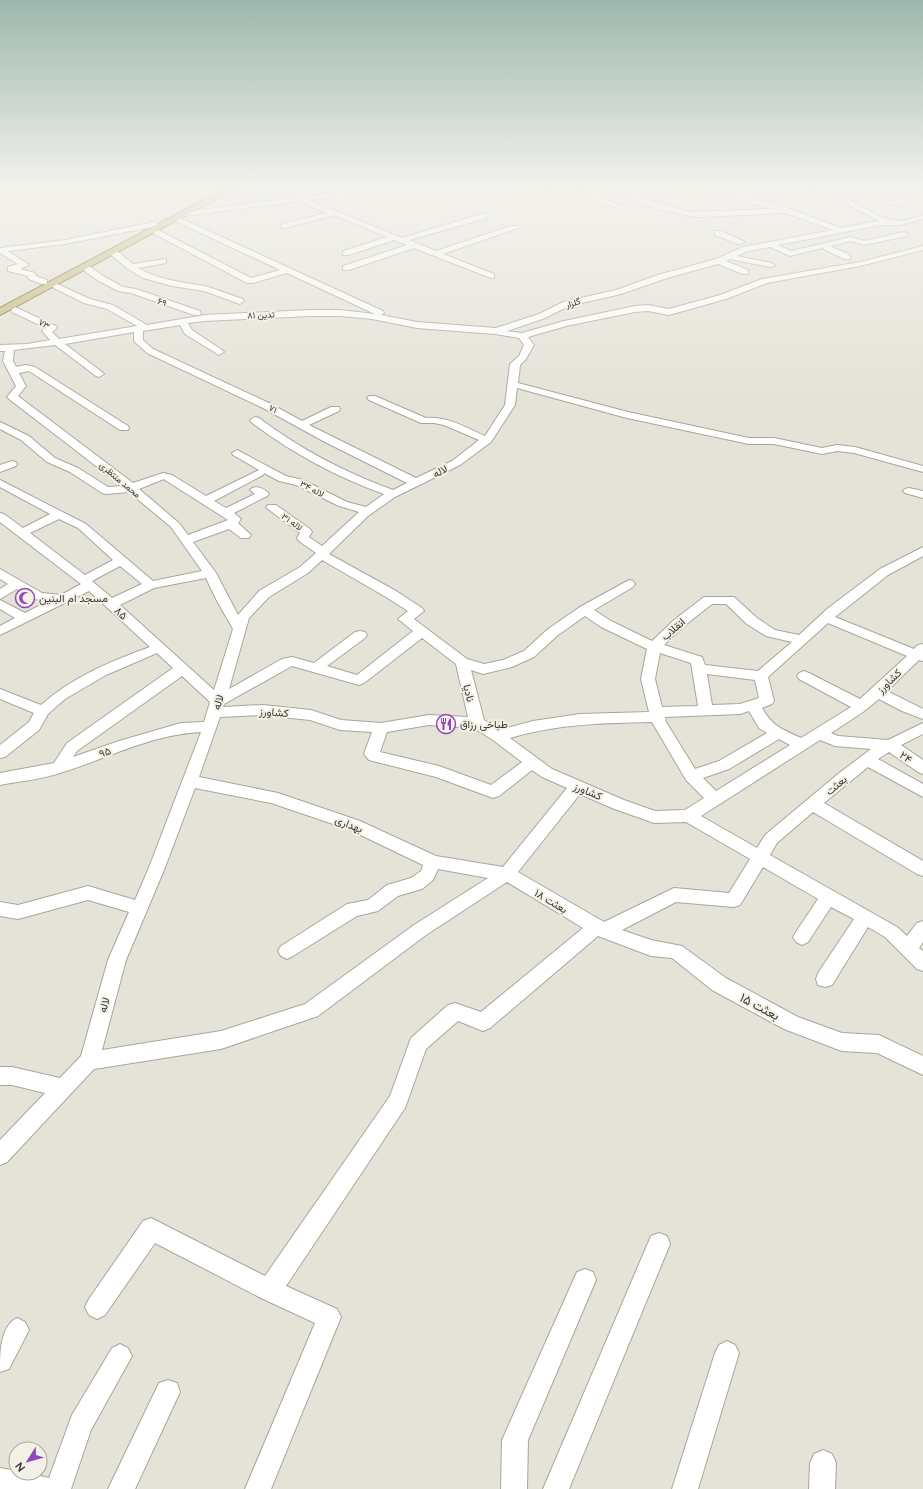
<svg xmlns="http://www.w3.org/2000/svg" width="923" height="1489" font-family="Raleway,Vazirmatn,sans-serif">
  <rect width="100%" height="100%" fill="#e5e3d8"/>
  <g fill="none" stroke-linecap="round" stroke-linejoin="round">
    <g stroke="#a8a69b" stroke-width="2">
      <path id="minor" d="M361,189H381L378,191L309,200L402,238L481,214H487V218L409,240L436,251L511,226H517L518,228L443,254L494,274V278H491L414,248L349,270H343V266L407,245L394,240L349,255H343V251L387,237L334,215L285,228H282V224L327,213L299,201L184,216L180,214L184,212Z
        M546,189L560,191L572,189L628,208L624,210L571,193L559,195Z
        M603,189C615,189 620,194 631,195C640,197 653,189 663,189L662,191L639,198L690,212L772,209L724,195L700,202L697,200L716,193L708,189H719L790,209L841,228L879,221L834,197L810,189C832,189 851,201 870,211C878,215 887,220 896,221C905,222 915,217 923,215V219L901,225H881L778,245L791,251L851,237L864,241L904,232L908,234L907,236L864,245L851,241L830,246L850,255V259H844L822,248L790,256L770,247L748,251L737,256L771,263L775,265L771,267L730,259L726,261L748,270V274H742L718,264L667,278L621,294L569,306L545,318L507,331L522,333L564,321L635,306L648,305L669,309L720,295L762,279L860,262L923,246V250L860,266L767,283L726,299L669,315L648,311L635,312L566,326L528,337L534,345L526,359L520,365L518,383L628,412L749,438H774L822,448L837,445L855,447L923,466V472L854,453L837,451L822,454L774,444H749L627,418L517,388L515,405L491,442L460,465L395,497L368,516L329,554L396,591L422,608L424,611L414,619L467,659L484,664L503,660L524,651L548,629L580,607L629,580L633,581L635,584L633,587L594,610L611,621L652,641L674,620L704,597H734L757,618L775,630L799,635L827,609L880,569L923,547V556L888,575L835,617L914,649L918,645L923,644V661L919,660L887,691L923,709V719L902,711L879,699L863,712L831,733L838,736L888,740L923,723V734L901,745L923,760V774L918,772L889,752L878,759L923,784V797L868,767L824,803L923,861V876L917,874L813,812L777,843L770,855L897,927L907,936L917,923L923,921V942L919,948L923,951V971L917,969L885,937L868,927L832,985L825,987L818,985L816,979L818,973L854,919L831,907L808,942L802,945L796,942L793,937L796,932L818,899L763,867L740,905L734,907L676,902L622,930L651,940L682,946L726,978L798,1017L842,1033L879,1035L923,1056V1075L877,1053L842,1051L784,1029L712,990L672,958L651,956L598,936L490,1028L483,1031L458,1021L426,1049L405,1108L286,1286L337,1309L341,1317L271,1489H245L315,1323L261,1298L155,1243L105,1315L97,1319L89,1315L85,1307L89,1299L143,1221L151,1218L265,1276L390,1096L411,1038L448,1005L455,1003L481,1012L583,928L507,882L426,935L318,1016L221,1049L94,1069L7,1162L0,1165V1140L45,1093L12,1085H0V1067H12L60,1078L81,1056L108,960L129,912L88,900L18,919L0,916V902L18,905L88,886L135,900L148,870L201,732C153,734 108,758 63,772C43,779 21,781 0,785V773L54,763L67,743L173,668L157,653L106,675L65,699L48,714L39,730L5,757L0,758V745L29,722L34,713L0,699V689L41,705C73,677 111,661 150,647L89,591L0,635V626L15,618L0,609V600L25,613L48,601L34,599L17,589L0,599V589L8,584L0,579V569L42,593L61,595L81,584L0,522V513L4,514L23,528L50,514L0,487V480L86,524L153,581L202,571L171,527L129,492L106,494L102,493L70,472L47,462L21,440L0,429V422L29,436L55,458L78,468L108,487L122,486L9,399L7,397L16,386L3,361L5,351H0V345L27,344L50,340L42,331L46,328L12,312L11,310L15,307L56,326L57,328L52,332L59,339L137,326L107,309L84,303L50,286L49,284L50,282H53L90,299L113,305L147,325L205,315L310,310H340L375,314L287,273L253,283H247L149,231L150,229H156L251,278L280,270L173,220V216H176L383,311L384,313L381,315L417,322L496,328L539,314L563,302L616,290L661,274L716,259L743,247L833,230L785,213L702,217L690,216L657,209ZM310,316H340L372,319L417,328L495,334L519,338L524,345L519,356L510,364L505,405L485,436C467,428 447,416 426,418L375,396H369L367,398L369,400L421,423H434L444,425L479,440L452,461L416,478L309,425L339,411L340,409L339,407H331L302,421L271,404L153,349L143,340V331L180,325L185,334L219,355L224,352L222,350L192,330L188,323L205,321ZM134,332V341L147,353L263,408L325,442L407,483L393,490C344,472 300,449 259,418L255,417L250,420L251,422C292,453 336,477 384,494L366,507L347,502L303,480L286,476L237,450L232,453L233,455L259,470L206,496L172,475L163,473L133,483L18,396L26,386L19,373L29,371L120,430H128L129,428L128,426L35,367L26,365L16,367L13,361L14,350L55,345L96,376L99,377L104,374L102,372L65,344ZM264,473L279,481L296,485L339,506L359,512L322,546L309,537L312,532L310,529L276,505H268L266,507L268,509L300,533L297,538L299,541L316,553L300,567L259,591L238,615L216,573L193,542L229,529L241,538H249L251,535L238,523L241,519L234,513L267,496L269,494C265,489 258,486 252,488L250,490L255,494L226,508L214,501L263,475ZM164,479L165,480L228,520L188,535L179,523L139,489ZM59,519L78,528L113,560L85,575L30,533ZM322,560L386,597L408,611L398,619L413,631L357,675L327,666L365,638L367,635L365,632L360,631L355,632L314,663L292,657L282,659L229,689L249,618L269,597L308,573ZM120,566L142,584L112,598L92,581ZM206,578L217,601L233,629L214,690L120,605L154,588ZM712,604H726L747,624L766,636L792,642L758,671L705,665L702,657L664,645L684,626ZM585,616L601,627L647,649L641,679L649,712L580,714L533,721L500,730L484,720L471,670L483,674L512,667L534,657L558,635ZM828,623L907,656L860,699L809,673L804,671L799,673L797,676L799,679L851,707L801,738C782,729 773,727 762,708L772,704L774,701L768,677ZM422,638L456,664L468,717L429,715L381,723L341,720L311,710L263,705L223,707L224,704L292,666L359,685L364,683ZM660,653L691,663L698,706L662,707L655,679ZM707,674L755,680L759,698L740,704L712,705ZM182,676L210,702L204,722L181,723L119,741L73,757L77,751ZM749,711L759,728L767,733L719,761L695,769L666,722L665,717L740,714ZM263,715L310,720L340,730L372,732L364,754L369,760L436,777L493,798L499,796L532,770L542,777L567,788L503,867L436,856L360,821L278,793L199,777L220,717ZM652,722L686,780L704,798L685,810L655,811L624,800L552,769L510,738C558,724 602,723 652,722ZM429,725L474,728L493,740L522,762L491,785L439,766L380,752L387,732ZM779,739L790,745L716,791L703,778L729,769ZM820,740L835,746L871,749L838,774L765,835L757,848L701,816ZM195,788L271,803L348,829L423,865L421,871L411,878L387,885L368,900L347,904L281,946L278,951L281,956L287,959L293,956L357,916L378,911L398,896L422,889L433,880L438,869L488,878L414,925L305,1004L221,1031L102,1050L126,960L164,870ZM580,794L612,808L654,823L686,822L750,859L729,893L674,888L604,922L518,872Z
        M873,189H882L906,201C895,210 883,202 871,197V195L873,194L894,202L897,201Z
        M912,189L923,190V194L913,190Z
        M154,222H157V226L65,244L8,251L29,265L20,269L35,273L36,276L47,280V284H41L29,279L28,276L8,271V267L18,264L0,253V248L65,240Z
        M715,231H721L745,242L741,244H738L715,235Z
        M110,250H116L133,264L166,259V263L138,268C159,280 181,282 204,286C217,289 230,295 243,299L244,301L240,304L204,291L172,286L143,278L128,269L110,254Z
        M82,265H88L103,276L123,287L136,289L200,311L201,313L200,315H194L131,293L118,291L97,280L82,269Z
        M12,461L16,462L17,464L16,466L0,472V465Z
        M909,488L923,491V498L905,493L903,491L905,489Z
        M659,1233L667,1236L670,1244L569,1489H543L651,1236Z
        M585,1269L593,1272L596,1280L528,1440L527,1489H501L502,1440L577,1272Z
        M17,1318L25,1322L29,1330L9,1369L0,1372C0,1352 0,1327 17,1318Z
        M727,1341L735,1345L739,1353L698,1489H672L715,1353L719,1345Z
        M120,1344L128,1348L132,1356L91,1430L71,1489H0V1468L16,1471V1473H27L49,1478L72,1415L112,1348Z
        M168,1380L177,1383L180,1392L135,1489H108L159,1383Z
        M823,1450L832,1454L836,1463L835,1489H809L810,1463L814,1454Z"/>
    </g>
    <g stroke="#7a6e2b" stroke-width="2">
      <path id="major" d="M224,189H235L0,315V308Z"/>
    </g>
    <use href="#minor" fill="#fff" fill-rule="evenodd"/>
    <use href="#major" fill="#c4b97d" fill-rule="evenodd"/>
  </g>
  <linearGradient id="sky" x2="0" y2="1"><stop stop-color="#9db7ad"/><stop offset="0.47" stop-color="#f3f2ed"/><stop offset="1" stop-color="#f3f2ed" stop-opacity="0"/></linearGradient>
  <rect width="923" height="398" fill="url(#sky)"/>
  <defs>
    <g id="mosque-ring" transform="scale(1)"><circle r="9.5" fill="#f3f1e5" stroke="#8e4abd" stroke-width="1.5"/><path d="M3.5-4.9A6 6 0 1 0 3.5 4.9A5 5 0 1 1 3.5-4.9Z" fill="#8e4abd"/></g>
    <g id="restaurant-ring" transform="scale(1)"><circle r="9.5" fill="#f3f1e5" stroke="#8e4abd" stroke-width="1.5"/><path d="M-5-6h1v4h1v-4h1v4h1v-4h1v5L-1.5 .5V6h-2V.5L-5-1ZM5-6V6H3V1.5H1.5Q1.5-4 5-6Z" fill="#8e4abd"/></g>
  </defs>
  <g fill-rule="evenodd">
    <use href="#mosque-ring" x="25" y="598"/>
    <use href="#restaurant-ring" x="446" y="724"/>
  </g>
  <g text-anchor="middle" stroke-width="4" stroke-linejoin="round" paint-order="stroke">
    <g font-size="9" fill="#3a3934" stroke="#f3f1e5">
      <text transform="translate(162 302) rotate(17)" y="3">۶۹</text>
      <text transform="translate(573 303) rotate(-17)" y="3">گلزار</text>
      <text transform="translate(261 315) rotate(-2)" y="3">تدین ۸۱</text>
      <text transform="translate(44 324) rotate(29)" y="3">۷۳</text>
      <text transform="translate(273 409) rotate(28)" y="3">۷۱</text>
      <text transform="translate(120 480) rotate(40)" y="3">محمد منتظری</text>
      <text transform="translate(312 489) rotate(27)" y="3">لاله ۳۴</text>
      <text transform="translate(292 522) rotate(35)" y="3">لاله ۳۱</text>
    </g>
    <g font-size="11" fill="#3a3934" stroke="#f3f1e5">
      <text transform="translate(440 471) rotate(-28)" y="4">لاله</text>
      <text transform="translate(121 613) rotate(43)" y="4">۸۵</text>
      <text transform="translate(673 629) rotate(-41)" y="4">انقلاب</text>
      <text transform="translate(889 681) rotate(-44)" y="4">کشاورز</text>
      <text transform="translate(469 693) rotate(76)" y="4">نادیا</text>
      <text transform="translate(218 702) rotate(-73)" y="4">لاله</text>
      <text transform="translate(274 712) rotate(4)" y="4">کشاورز</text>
      <text transform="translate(105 752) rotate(-20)" y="4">۹۵</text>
      <text transform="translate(906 757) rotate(35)" y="4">۲۴</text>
      <text transform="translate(836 785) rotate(-40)" y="4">بعثت</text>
      <text transform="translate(588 791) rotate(23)" y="4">کشاورز</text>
      <text transform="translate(349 824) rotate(21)" y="4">بهداری</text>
      <text transform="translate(551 901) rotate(31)" y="4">بعثت ۱۸</text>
      <text transform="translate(104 1005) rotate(-74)" y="4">لاله</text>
    </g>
    <g font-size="11" fill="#3a3934" stroke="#f3f1e5" text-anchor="start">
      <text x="39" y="602">مسجد ام البنین</text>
      <text x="460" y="728">طباخی رزاق</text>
    </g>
    <g font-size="13" fill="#3a3934" stroke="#f3f1e5">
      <text transform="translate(760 1006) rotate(28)" y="5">بعثت ۱۵</text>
    </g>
  </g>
  <g transform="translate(28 1461) rotate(233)"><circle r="19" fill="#f3f1e5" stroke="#a9a79e"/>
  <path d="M0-3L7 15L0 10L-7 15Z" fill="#8e4abd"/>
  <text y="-6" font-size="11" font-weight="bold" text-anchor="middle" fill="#3a3934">N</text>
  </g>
</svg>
